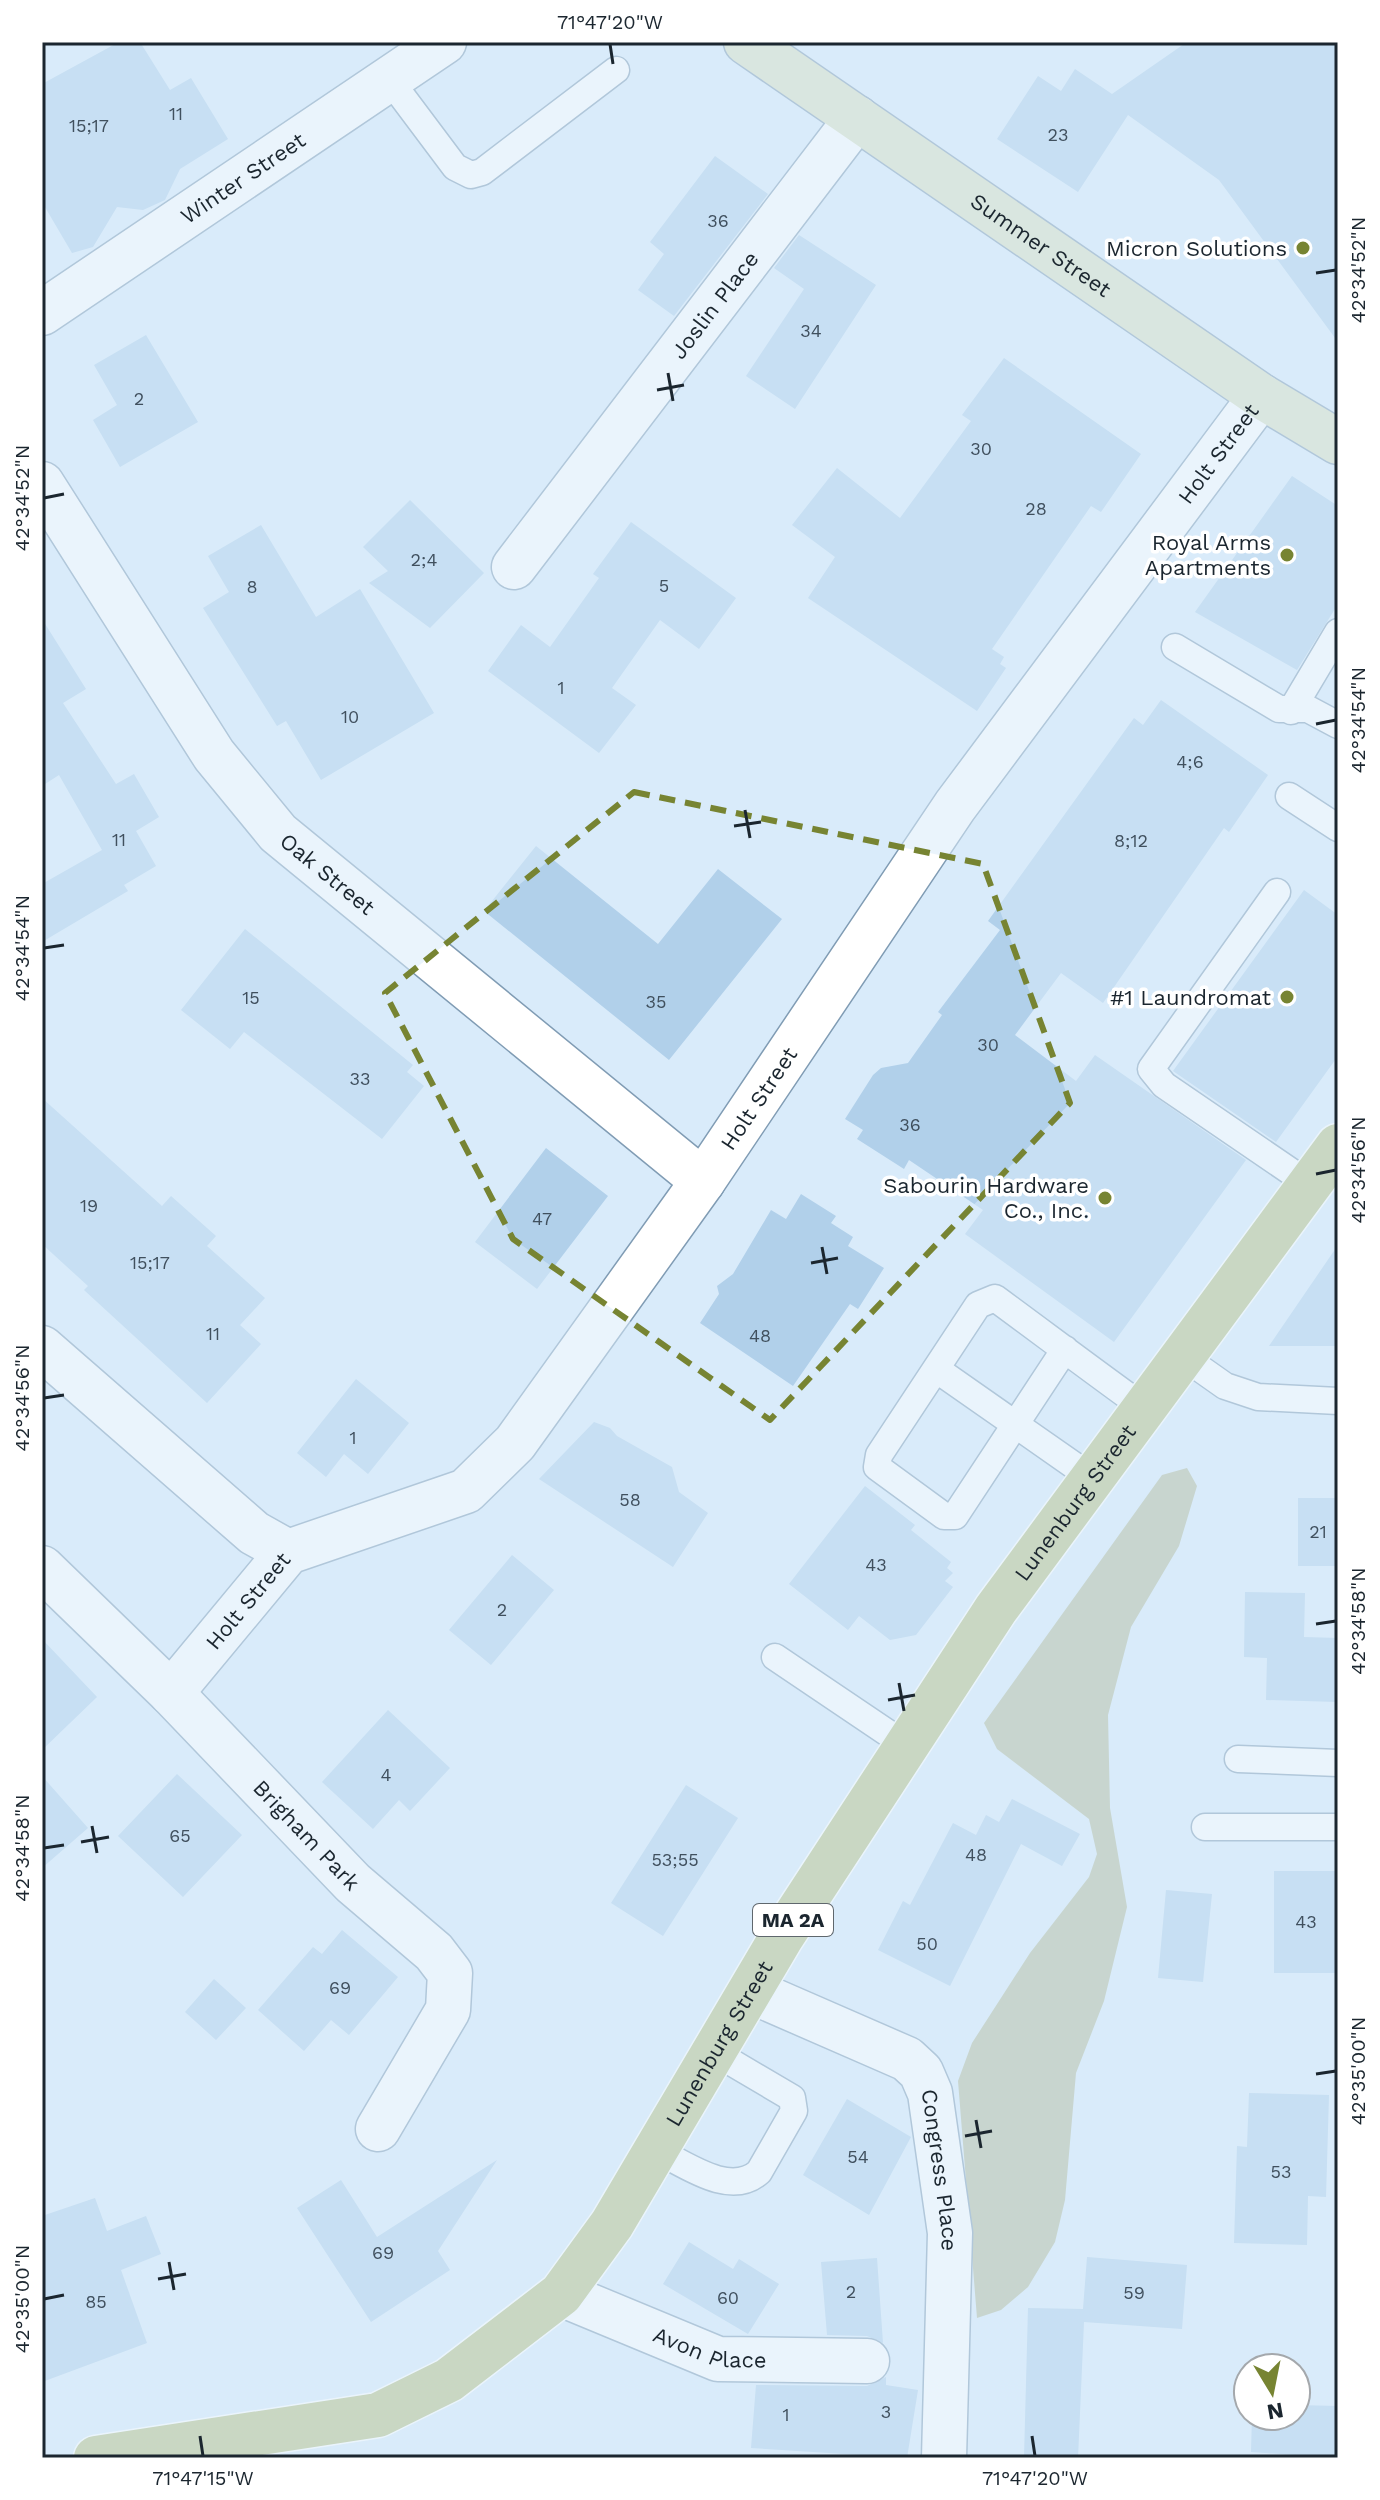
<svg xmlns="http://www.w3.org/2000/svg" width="1380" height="2500" font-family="'Work Sans',sans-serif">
  <rect width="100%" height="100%" fill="#d9ebfa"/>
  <path fill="#b4bb9b" d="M1187,1468L1197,1486L1179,1546L1131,1627L1108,1715L1110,1808L1127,1907L1104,2001L1076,2073L1065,2200L1055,2242L1028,2287L1001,2310L977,2318L958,2081L972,2043L1030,1953L1089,1877L1097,1854L1089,1819L997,1749L984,1723L1162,1475Z"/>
  <path fill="#b1d0ea" d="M119,42H140L170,90L191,78L228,139L180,169L165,200L143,210L117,207L93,247L72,253L42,202V84Z
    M1187,42H1338V342L1219,180L1128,115L1078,192L997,139L1038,76L1061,91L1075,69L1112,94Z
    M715,156L768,194L674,316L638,290L664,254L650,242Z
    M799,235L876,285L795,409L746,376L804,289L774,268Z
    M146,335L198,422L120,467L93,420L117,405L94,365Z
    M1004,358L1141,454L1101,512L1091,506L992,649L1004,657L1000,664L1006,668L977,711L808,598L835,557L792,525L837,468L900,518L971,421L962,415Z
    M1292,476L1338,506V604L1297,670L1195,612Z
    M410,500L484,573L430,628L369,583L388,571L363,547Z
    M631,522L736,598L699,649L660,620L612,688L636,705L599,753L488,671L521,625L550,647L599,578L593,574Z
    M261,525L316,617L360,589L434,713L321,780L286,721L277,726L203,608L229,592L208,556Z
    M42,619L86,689L63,703L116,784L134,774L159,817L136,831L156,866L124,885L128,891L42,942V884L102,850L59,775L42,786Z
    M1161,700L1268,775L1229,832L1224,828L1103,1003L1061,973L1015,1035L1076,1081L1095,1055L1246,1160L1114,1342L965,1234L983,1210L909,1160L904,1169L857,1139L863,1130L845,1119L873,1075L881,1068L908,1063L942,1015L938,1012L1000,930L988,921L1134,718L1143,725Z
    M536,846L658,944L718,869L782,919L669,1060L484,911Z
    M1304,890L1338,915V1056L1276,1142L1173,1071Z
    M245,929L413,1065L407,1072L424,1086L382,1139L244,1032L230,1049L181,1010Z
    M42,1098L162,1206L171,1196L216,1236L207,1246L265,1298L240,1325L261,1344L207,1403L84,1290L88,1286L42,1244Z
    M546,1148L608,1196L537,1289L475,1242Z
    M801,1194L836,1216L831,1223L853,1237L848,1246L884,1268L858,1309L850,1304L793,1386L700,1323L719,1294L717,1286L733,1274L771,1210L786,1219Z
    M1338,1245V1346H1269Z
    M356,1379L409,1423L368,1474L344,1454L326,1477L297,1453Z
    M594,1422L610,1428L617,1436L672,1467L679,1492L708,1513L673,1567L539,1479Z
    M865,1486L915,1525L911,1530L951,1562L947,1568L953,1573L945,1581L953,1587L916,1635L890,1640L859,1616L848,1630L789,1584Z
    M1298,1498H1338V1566H1298Z
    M512,1555L554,1590L491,1665L449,1630Z
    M1245,1592L1305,1593L1304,1637L1338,1638V1702L1266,1700L1267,1658L1244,1657Z
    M42,1639L97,1697L42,1750Z
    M388,1710L450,1768L410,1811L399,1800L373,1829L322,1782Z
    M177,1774L242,1835L183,1897L118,1836Z
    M42,1776L88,1828L42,1868Z
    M686,1785L738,1818L663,1936L611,1903Z
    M1012,1799L1080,1834L1062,1866L1021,1844L950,1986L878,1950L903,1901L910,1905L953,1823L976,1835L986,1815L999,1822Z
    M1274,1871H1338V1973H1274Z
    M1166,1890L1212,1894L1203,1982L1158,1978Z
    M342,1930L398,1977L349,2035L331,2020L304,2051L258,2010L313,1947L322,1954Z
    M214,1979L246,2008L216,2040L185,2012Z
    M1249,2093L1329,2095L1326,2197L1308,2196L1307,2245L1234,2243L1237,2146L1247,2147Z
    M847,2099L911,2137L869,2215L803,2175Z
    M497,2160L438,2251L450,2270L371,2322L297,2208L341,2180L377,2237Z
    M95,2198L107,2231L146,2216L161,2254L121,2270L147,2343L42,2382V2216Z
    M689,2242L733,2269L739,2259L779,2284L748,2334L663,2284Z
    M1087,2257L1187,2265L1182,2329L1084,2322L1078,2458H1024L1028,2308L1083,2309Z
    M877,2258L883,2343L867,2336L827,2335L821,2262Z
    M886,2377V2385L918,2390L907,2458L751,2448L756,2385L867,2386Z
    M1296,2405L1338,2406V2458L1251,2452L1252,2416H1296Z"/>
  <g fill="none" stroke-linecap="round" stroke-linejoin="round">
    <g stroke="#809cb4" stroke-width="29">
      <path id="lane" d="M389,79L455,167L471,175L482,172L616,70
        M1175,647L1279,709H1308L1338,725
        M1291,711L1338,632
        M1289,796L1338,828
        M1277,892L1151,1069L1164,1085L1309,1184
        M1065,1349L955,1516H944L877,1467L879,1455L978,1305L995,1298C1044,1334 1093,1371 1143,1407
        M1181,1355L1225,1386L1258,1397L1338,1401
        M936,1369L1092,1478
        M775,1657L907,1746
        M1238,1759L1338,1763
        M1205,1827H1338
        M656,2150C685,2164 730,2198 759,2172L794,2111L792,2098L714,2052"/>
    </g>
    <g stroke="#809cb4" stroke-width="47">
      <g id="street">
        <path id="s1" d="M42,313L444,42"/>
        <path id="s2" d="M42,484L214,755L278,833L703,1181"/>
        <path id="s3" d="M514,567L857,118"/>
        <path d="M42,1348L254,1533L288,1552"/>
        <path id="s4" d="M42,1568L171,1693L353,1883L434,1952L450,1973L448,2010L378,2129"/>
        <path id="s5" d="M171,1693L288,1552L466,1491L515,1443L703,1181L955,806L1261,396"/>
        <path id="s6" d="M751,1991L907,2059L921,2072L930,2093L950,2233L944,2458"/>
        <path id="s7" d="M561,2294L718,2359L867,2361"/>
      </g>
    </g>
    <g stroke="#809cb4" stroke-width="47">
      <g id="secondary">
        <path id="s8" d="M746,42L1261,396L1338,442"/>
      </g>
    </g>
    <g stroke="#fff" stroke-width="47">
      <g id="primary">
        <path id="s9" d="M96,2458L378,2415L449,2380L561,2294L612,2224L781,1938L996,1609L1338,1146"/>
      </g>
    </g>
    <use href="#lane" stroke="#fff" stroke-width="26"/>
    <use href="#street" stroke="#fff" stroke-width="44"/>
    <use href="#secondary" stroke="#dadfc0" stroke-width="44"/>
    <use href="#primary" stroke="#b5bf81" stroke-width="44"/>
  </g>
  <path d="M0 0H1380V2500H0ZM634,792L983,864L1070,1103L770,1420L513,1239L385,993Z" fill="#d9ebfa" fill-opacity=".55" fill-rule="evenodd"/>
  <path fill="none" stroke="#778432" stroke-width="6" stroke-dasharray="16 10" stroke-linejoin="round" d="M634,792L983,864L1070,1103L770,1420L513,1239L385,993Z"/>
  <path fill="none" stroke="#1b262f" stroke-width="3" d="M610,44L613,64M1316,273L1336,270M668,373L673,401M657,390L684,385M44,498L64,494M1316,724L1336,720M745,810L750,838M734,826L761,822M44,948L64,945M1316,1174L1336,1170M822,1247L827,1274M811,1263L838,1258M44,1398L64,1395M1316,1624L1336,1621M899,1683L904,1711M888,1700L915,1695M92,1826L97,1853M81,1842L109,1837M44,1848L64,1845M1316,2074L1336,2071M976,2120L981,2148M965,2136L992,2131M169,2262L174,2290M158,2279L186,2274M44,2299L64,2295M200,2436L203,2456M1032,2436L1035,2456"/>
  <g fill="#778432" stroke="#fff" stroke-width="3">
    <circle cx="1303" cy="248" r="8"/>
    <circle cx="1287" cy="555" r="8"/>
    <circle cx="1287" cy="997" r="8"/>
    <circle cx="1105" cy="1198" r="8"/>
  </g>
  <g text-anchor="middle" stroke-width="7" stroke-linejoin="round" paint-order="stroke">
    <g font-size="18" fill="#40505e">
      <text x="176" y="120">11</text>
      <text x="89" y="132">15;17</text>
      <text x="1058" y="141">23</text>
      <text x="718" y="227">36</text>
      <text x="811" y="337">34</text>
      <text x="139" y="405">2</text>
      <text x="981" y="455">30</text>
      <text x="1036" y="515">28</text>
      <text x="424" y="566">2;4</text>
      <text x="664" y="592">5</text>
      <text x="252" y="593">8</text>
      <text x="561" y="694">1</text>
      <text x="350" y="723">10</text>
      <text x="1190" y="768">4;6</text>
      <text x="119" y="846">11</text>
      <text x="1131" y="847">8;12</text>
      <text x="251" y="1004">15</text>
      <text x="656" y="1008">35</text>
      <text x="988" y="1051">30</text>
      <text x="360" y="1085">33</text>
      <text x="910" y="1131">36</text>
      <text x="89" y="1212">19</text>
      <text x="542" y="1225">47</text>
      <text x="150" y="1269">15;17</text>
      <text x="213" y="1340">11</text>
      <text x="760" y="1342">48</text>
      <text x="353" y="1444">1</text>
      <text x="630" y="1506">58</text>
      <text x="1318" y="1538">21</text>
      <text x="876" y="1571">43</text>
      <text x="502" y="1616">2</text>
      <text x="386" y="1781">4</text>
      <text x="180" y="1842">65</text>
      <text x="976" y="1861">48</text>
      <text x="675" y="1866">53;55</text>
      <text x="1306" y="1928">43</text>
      <text x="927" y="1950">50</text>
      <text x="340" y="1994">69</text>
      <text x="858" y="2163">54</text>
      <text x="1281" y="2178">53</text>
      <text x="383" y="2259">69</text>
      <text x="851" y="2298">2</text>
      <text x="1134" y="2299">59</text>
      <text x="728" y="2304">60</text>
      <text x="96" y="2308">85</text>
      <text x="886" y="2418">3</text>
      <text x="786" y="2421">1</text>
    </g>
    <rect fill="#fff" stroke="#5f676d" stroke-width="2" x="753" y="1904" width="80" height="32" rx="6"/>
    <g font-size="20" font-weight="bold" fill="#1b262f">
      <text x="793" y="1927">MA 2A</text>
    </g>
    <g font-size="22" fill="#1b262f" stroke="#fff">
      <text dy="8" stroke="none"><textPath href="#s1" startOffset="242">Winter Street</textPath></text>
      <text dy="8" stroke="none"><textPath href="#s8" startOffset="358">Summer Street</textPath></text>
      <text dy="8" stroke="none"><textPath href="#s3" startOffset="330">Joslin Place</textPath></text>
      <text dy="8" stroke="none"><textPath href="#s5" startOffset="1654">Holt Street</textPath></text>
      <text dy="8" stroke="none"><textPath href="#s2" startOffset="486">Oak Street</textPath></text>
      <text dy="8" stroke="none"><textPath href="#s5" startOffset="862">Holt Street</textPath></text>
      <text dy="8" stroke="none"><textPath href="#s9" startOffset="1450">Lunenburg Street</textPath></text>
      <text dy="8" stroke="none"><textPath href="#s5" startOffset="120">Holt Street</textPath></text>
      <text dy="8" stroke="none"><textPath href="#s4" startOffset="376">Brigham Park</textPath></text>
      <text dy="8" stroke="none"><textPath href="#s9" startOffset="802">Lunenburg Street</textPath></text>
      <text dy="8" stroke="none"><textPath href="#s6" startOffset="290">Congress Place</textPath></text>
      <text dy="8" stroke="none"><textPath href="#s7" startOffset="160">Avon Place</textPath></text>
    </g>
    <g font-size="22" fill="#1b262f" stroke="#fff" text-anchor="end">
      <text x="1287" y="256">Micron Solutions</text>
      <text x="1271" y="550">Royal Arms<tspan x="1271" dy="25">Apartments</tspan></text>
      <text x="1271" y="1005">#1 Laundromat</text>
      <text x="1089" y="1193">Sabourin Hardware<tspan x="1089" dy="25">Co., Inc.</tspan></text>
    </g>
  </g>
  <rect width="1380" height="2500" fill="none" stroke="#ffffff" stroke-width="88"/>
  <g transform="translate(1272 2392) rotate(170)"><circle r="38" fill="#ffffff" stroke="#a4a8ac" stroke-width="2"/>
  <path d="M0-6L14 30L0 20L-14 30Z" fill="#778432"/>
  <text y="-12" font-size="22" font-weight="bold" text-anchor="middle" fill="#1b262f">N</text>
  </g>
  <rect x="44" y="44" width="1292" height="2412" fill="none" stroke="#1b262f" stroke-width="3"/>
  <g font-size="20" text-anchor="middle" fill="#1b262f">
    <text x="610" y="29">71°47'20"W</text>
    <text transform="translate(1358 270) rotate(-90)" y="7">42°34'52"N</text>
    <text transform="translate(22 498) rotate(-90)" y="7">42°34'52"N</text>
    <text transform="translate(1358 720) rotate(-90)" y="7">42°34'54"N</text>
    <text transform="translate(22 948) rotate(-90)" y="7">42°34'54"N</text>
    <text transform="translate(1358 1170) rotate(-90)" y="7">42°34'56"N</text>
    <text transform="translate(22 1398) rotate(-90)" y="7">42°34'56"N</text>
    <text transform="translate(1358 1621) rotate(-90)" y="7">42°34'58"N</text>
    <text transform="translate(22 1848) rotate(-90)" y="7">42°34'58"N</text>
    <text transform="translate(1358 2071) rotate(-90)" y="7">42°35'00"N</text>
    <text transform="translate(22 2299) rotate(-90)" y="7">42°35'00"N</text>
    <text x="203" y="2485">71°47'15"W</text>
    <text x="1035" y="2485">71°47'20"W</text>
  </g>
</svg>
